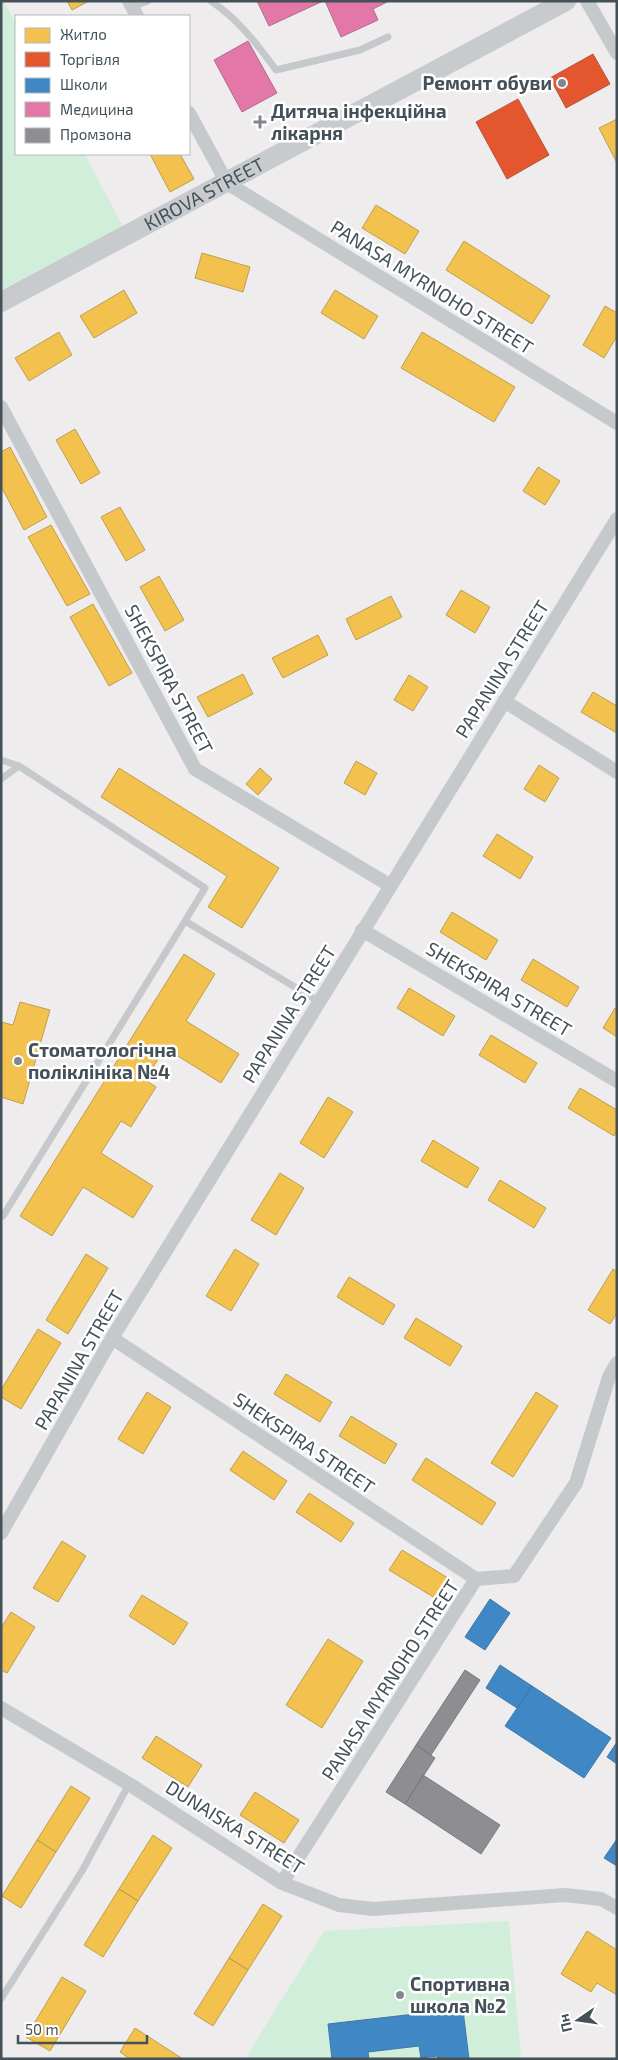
<svg xmlns="http://www.w3.org/2000/svg" width="618" height="2060" font-family="'Exo 2',sans-serif">
  <rect width="100%" height="100%" fill="#eeeced"/>
  <path fill="#d0eed9" d="M1,1H4L16,24V154H85L123,227L1,290Z
    M509,1921L521,2059H245L324,1931Z"/>
  <path fill="#f2c14e" stroke="#be9f51" d="M67,1H89L72,10Z
    M617,119V163L599,128Z
    M150,154H180L194,179L170,192Z
    M376,205L419,231L405,254L362,228Z
    M464,241L550,296L532,324L446,270Z
    M202,253L250,267L243,292L195,278Z
    M124,290L137,313L94,338L80,316Z
    M335,290L378,316L364,339L321,313Z
    M605,306L617,313V336L604,358L583,345Z
    M59,332L72,355L29,381L15,358Z
    M422,332L515,387L494,422L401,368Z
    M75,429L100,473L81,484L56,440Z
    M10,447L47,517L24,530L1,486V452Z
    M538,467L560,481L545,505L523,491Z
    M120,507L145,550L126,561L101,517Z
    M51,525L90,594L67,606L28,537Z
    M159,576L184,620L165,631L140,587Z
    M461,590L490,607L475,633L446,615Z
    M391,596L402,617L356,640L346,619Z
    M93,604L132,673L109,686L70,617Z
    M318,635L328,655L283,678L272,658Z
    M243,674L253,694L208,717L197,697Z
    M409,675L428,687L413,711L394,700Z
    M593,692L617,706V733L581,712Z
    M356,761L377,773L365,795L344,783Z
    M539,765L559,778L545,802L524,789Z
    M119,768L279,868L242,928L208,907L227,876L101,797Z
    M260,768L272,779L258,795L246,784Z
    M497,834L533,857L520,879L483,856Z
    M452,912L498,940L486,960L440,932Z
    M184,954L215,974L186,1021L239,1054L221,1083L165,1048L145,1080L156,1087L131,1127L121,1121L101,1153L153,1186L133,1218L83,1187L52,1236L20,1216Z
    M533,959L579,987L567,1007L521,980Z
    M409,988L455,1016L443,1036L397,1008Z
    M20,1002L50,1010L23,1104L1,1097V1022L13,1025Z
    M615,1008L617,1009V1037L603,1028Z
    M491,1035L537,1063L525,1083L479,1055Z
    M580,1088L617,1110V1131L614,1136L568,1108Z
    M328,1097L353,1112L324,1158L300,1143Z
    M433,1140L479,1168L467,1188L421,1161Z
    M280,1173L304,1188L276,1235L251,1220Z
    M500,1180L546,1208L534,1228L488,1200Z
    M235,1249L259,1264L231,1311L206,1296Z
    M86,1254L108,1268L68,1334L46,1320Z
    M613,1269L617,1272V1313L610,1324L588,1310Z
    M349,1277L395,1305L383,1325L337,1297Z
    M416,1318L462,1346L450,1366L404,1338Z
    M38,1329L61,1343L21,1409L1,1397V1390Z
    M286,1374L332,1402L320,1422L274,1394Z
    M147,1392L171,1407L143,1454L118,1439Z
    M536,1392L558,1406L513,1477L491,1463Z
    M351,1416L397,1444L385,1464L339,1436Z
    M243,1451L287,1481L274,1500L230,1470Z
    M426,1458L496,1503L482,1525L412,1480Z
    M309,1493L354,1523L341,1542L296,1512Z
    M62,1541L86,1556L58,1602L33,1588Z
    M402,1550L448,1578L435,1598L389,1570Z
    M142,1595L188,1623L174,1645L129,1616Z
    M11,1612L35,1627L7,1673L1,1670V1628Z
    M328,1639L363,1661L322,1728L286,1705Z
    M156,1736L202,1765L188,1787L142,1758Z
    M71,1786L90,1798L56,1852L37,1840Z
    M255,1792L299,1820L284,1843L240,1815Z
    M153,1835L172,1848L138,1901L119,1889Z
    M37,1840L56,1852L21,1908L2,1896Z
    M119,1889L138,1901L103,1957L84,1945Z
    M263,1904L282,1916L248,1970L229,1958Z
    M587,1931L617,1950V1995L597,1983L591,1992L561,1974Z
    M229,1958L248,1970L213,2026L194,2014Z
    M62,1977L86,1991L50,2051L26,2037Z
    M135,2028L183,2059H130L120,2052Z"/>
  <path fill="#e4572e" stroke="#b4553b" d="M593,54L610,84L566,108L550,78Z
    M518,99L549,155L507,179L476,122Z"/>
  <path fill="#3f88c5" stroke="#4078a5" d="M490,1599L510,1613L485,1650L465,1637Z
    M500,1665L532,1686L517,1708L486,1688Z
    M532,1686L611,1738L584,1778L505,1726Z
    M617,1742V1764L607,1757Z
    M617,1839V1866L604,1858Z
    M462,2002L469,2059H438L437,2056L421,2058L419,2046L368,2052L369,2059H332L328,2024L415,2014L414,2007Z"/>
  <path fill="#e377a8" stroke="#b36c90" d="M257,1H323L269,26Z
    M325,1H389L373,9L378,20L341,37Z
    M248,41L277,93L242,112L214,60Z"/>
  <path fill="#8d8d92" stroke="#777b81" d="M465,1670L480,1680L431,1755L416,1745Z
    M416,1745L435,1758L405,1804L386,1792Z
    M423,1775L500,1825L481,1854L405,1804Z"/>
  <g fill="none" stroke-linecap="round" stroke-linejoin="round">
    <path stroke="#c6c9cc" stroke-width="7" d="M211,1C238,19 257,44 276,70L360,50L388,37
      M131,7L148,1
      M1,760L19,766L205,888L185,921
      M1,779L19,766
      M3,1216L185,921L318,1001
      M1,1999L82,1871L129,1784"/>
    <path stroke="#c6c9cc" stroke-width="14" d="M129,1L137,16
      M587,1L617,53
      M189,113L227,183L617,423
      M1,407L195,769L391,886
      M504,701L617,772
      M362,930L617,1081
      M112,1338L476,1579
      M1,1533L112,1338L617,519
      M476,1579L514,1576L576,1483L609,1377L617,1363
      M1,1708L129,1784L282,1883L339,1905L373,1909L565,1895L601,1899L617,1908
      M282,1883L476,1579"/>
    <path stroke="#c8cbce" stroke-width="20" id="s1" d="M1,302L566,1"/>
  </g>
  <g fill="#80878d" stroke="#fff" stroke-width="2">
    <circle cx="562" cy="83" r="5"/>
    <path d="M257.5 114.5h5v5h5v5h-5v5h-5v-5h-5v-5h5z"/>
    <circle cx="18" cy="1061" r="5"/>
    <circle cx="400" cy="1995" r="5"/>
  </g>
  <g text-anchor="middle" stroke-width="5" stroke-linejoin="round" paint-order="stroke">
    <g font-size="19" font-weight="bold" fill="#445159" stroke="#fff" text-anchor="start">
      <text x="552" y="90" text-anchor="end">Ремонт обуви</text>
      <text x="271" y="118">Дитяча інфекційна<tspan x="271" dy="22">лікарня</tspan></text>
      <text x="28" y="1057">Стоматологічна<tspan x="28" dy="22">поліклініка №4</tspan></text>
      <text x="410" y="1991">Спортивна<tspan x="410" dy="22">школа №2</tspan></text>
    </g>
    <g font-size="19" fill="#445159" stroke="#fff">
      <text dy="7" stroke="none"><textPath href="#s1" startOffset="230">KIROVA STREET</textPath></text>
      <text transform="translate(432 287) rotate(32)" y="7">PANASA MYRNOHO STREET</text>
      <text transform="translate(502 669) rotate(-58)" y="7">PAPANINA STREET</text>
      <text transform="translate(169 679) rotate(62)" y="7">SHEKSPIRA STREET</text>
      <text transform="translate(499 989) rotate(31)" y="7">SHEKSPIRA STREET</text>
      <text transform="translate(289 1014) rotate(-58)" y="7">PAPANINA STREET</text>
      <text transform="translate(79 1360) rotate(-60)" y="7">PAPANINA STREET</text>
      <text transform="translate(304 1443) rotate(34)" y="7">SHEKSPIRA STREET</text>
      <text transform="translate(390 1680) rotate(-57)" y="7">PANASA MYRNOHO STREET</text>
      <text transform="translate(235 1827) rotate(32)" y="7">DUNAISKA STREET</text>
    </g>
  </g>
  <rect width="618" height="2060" fill="none" stroke="#445159" stroke-width="5"/>
  <rect x="15" y="15" width="175" height="140" fill="#ffffff" stroke="#b4b9bd"/>
  <rect x="25" y="28" width="25" height="15" fill="#f2c14e" stroke="#b4b9bd"/>
  <text x="60" y="40" font-size="15" fill="#445159">Житло</text>
  <rect x="25" y="52" width="25" height="15" fill="#e4572e" stroke="#b4b9bd"/>
  <text x="60" y="65" font-size="15" fill="#445159">Торгівля</text>
  <rect x="25" y="78" width="25" height="15" fill="#3f88c5" stroke="#b4b9bd"/>
  <text x="60" y="90" font-size="15" fill="#445159">Школи</text>
  <rect x="25" y="102" width="25" height="15" fill="#e377a8" stroke="#b4b9bd"/>
  <text x="60" y="115" font-size="15" fill="#445159">Медицина</text>
  <rect x="25" y="128" width="25" height="15" fill="#8d8d92" stroke="#b4b9bd"/>
  <text x="60" y="140" font-size="15" fill="#445159">Промзона</text>
  <g transform="translate(578 2020) rotate(257)" stroke="#ffffff" stroke-width="4" paint-order="stroke">
  <path d="M0-4L9 19L0 12L-9 19Z" fill="#445159"/>
  <text y="-8" font-size="14" font-weight="bold" text-anchor="middle" fill="#445159">Пн</text>
  </g>
  <path d="M18 2035v8h129v-8" fill="none" stroke="#445159" stroke-width="2.5"/>
  <text x="25" y="2035" font-size="15" fill="#445159" stroke="#ffffff" stroke-width="4" paint-order="stroke">50 m</text>
</svg>
